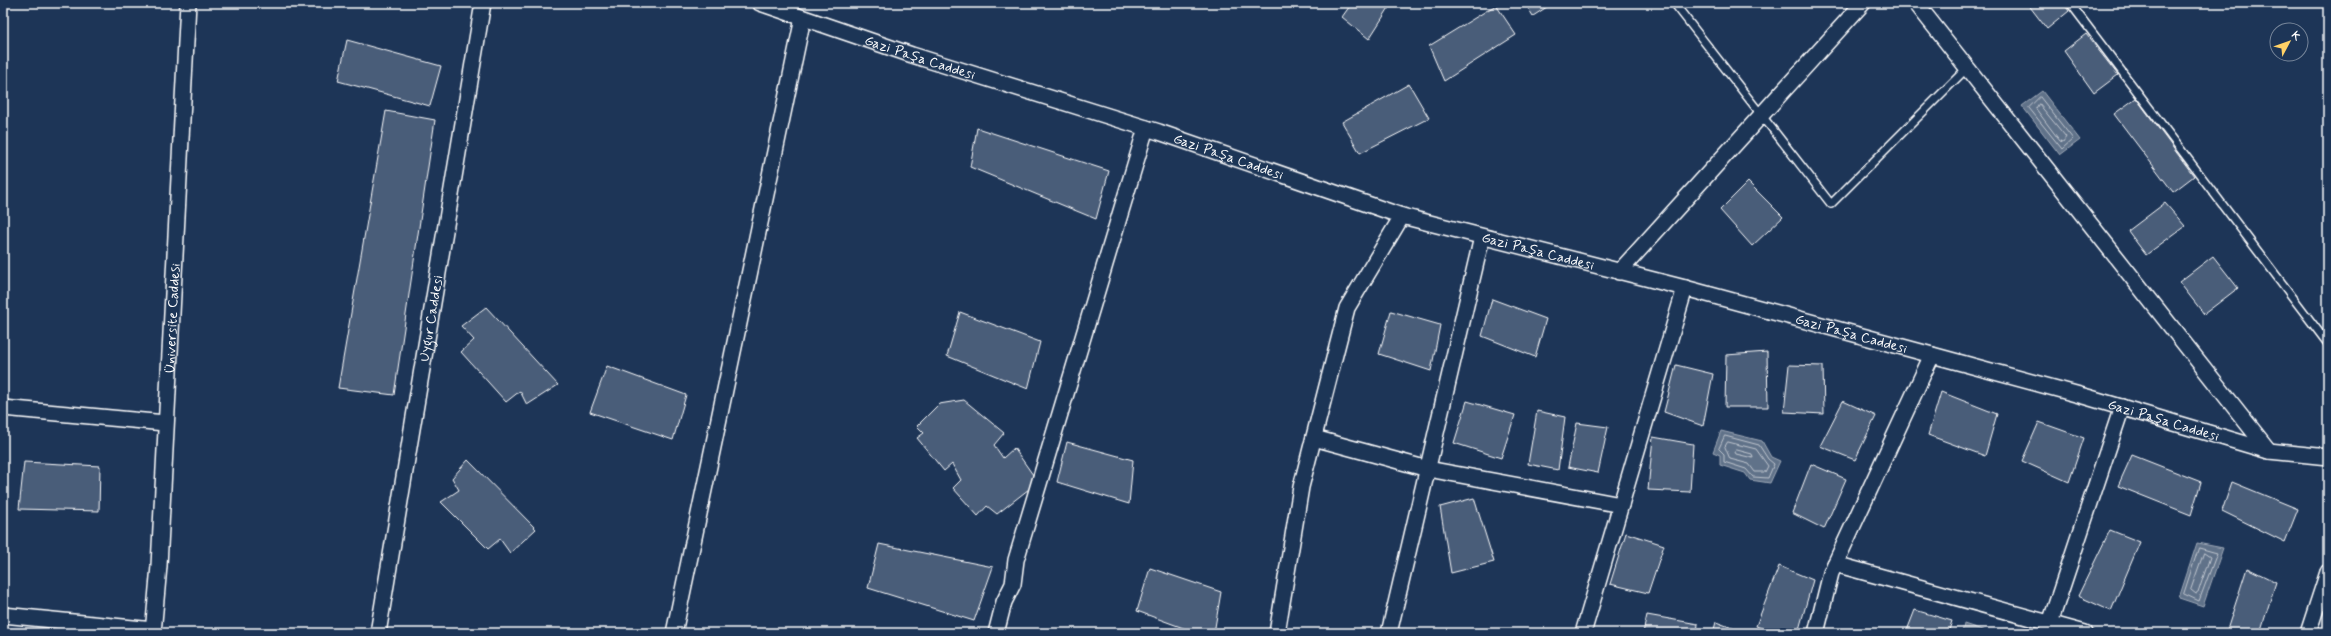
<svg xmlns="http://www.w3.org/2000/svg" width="2331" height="636" font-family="Mynerve,sans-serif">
  <rect width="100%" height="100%" fill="#1d3557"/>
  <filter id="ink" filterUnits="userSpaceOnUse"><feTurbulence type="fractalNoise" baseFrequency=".025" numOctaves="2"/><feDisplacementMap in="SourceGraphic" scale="8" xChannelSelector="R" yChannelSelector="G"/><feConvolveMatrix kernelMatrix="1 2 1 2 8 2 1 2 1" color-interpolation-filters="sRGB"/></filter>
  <g filter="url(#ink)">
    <path fill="#617289" stroke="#a0aab8" d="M2042,91L2080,140L2060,155L2022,106Z
      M1721,431L1762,441L1771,457L1780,461L1770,483L1750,480L1745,473L1720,465V455L1713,452Z
      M2197,543L2223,548L2203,606L2179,598Z
      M1964,624L1991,633H1962Z"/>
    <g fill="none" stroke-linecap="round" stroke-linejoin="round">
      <path stroke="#c0c7d0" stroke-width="1" d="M2040,97L2073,139L2062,149L2029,108Z
        M2039,104L2066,137L2063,142L2060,141L2036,109Z
        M1725,436L1759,445L1768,459L1774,464L1768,478L1753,477L1746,469L1724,462V454L1719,449Z
        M1728,442L1756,449L1768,466L1765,472H1755L1749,464L1730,459L1725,447Z
        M1737,450L1752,454L1753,458L1736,454L1735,452Z
        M2199,548L2217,553L2199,601L2184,594Z
        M2204,553L2210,557L2198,593L2196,594L2191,590Z"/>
    </g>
    <path fill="#4a5d79" stroke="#fff" d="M1352,3H1392L1369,39L1342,17Z
      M1525,3H1553L1533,16Z
      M2027,3H2063L2069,11L2047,29Z
      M1496,5L1516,35L1444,81L1429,46Z
      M2086,34L2118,75L2094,93L2064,51Z
      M347,40L441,66L430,106L338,81Z
      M1409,84L1429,118L1360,153L1342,122Z
      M2136,98L2194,176L2173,192L2114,114Z
      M386,111L435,120L394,395L338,388Z
      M977,128L1109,171L1096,219L970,167Z
      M1748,182L1783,217L1752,246L1720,210Z
      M2165,203L2185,226L2146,255L2128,231Z
      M2213,256L2238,288L2204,314L2179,282Z
      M1492,299L1546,319L1535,357L1482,336Z
      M486,307L558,385L527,405L520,391L506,402L461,352L474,340L461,326Z
      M1391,311L1440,325L1431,371L1379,354Z
      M960,312L1040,342L1028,389L947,356Z
      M1767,352L1768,407H1725L1726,355Z
      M1676,365L1713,374L1703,426L1664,412Z
      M1789,365L1823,366L1824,414L1784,412Z
      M607,366L686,395L673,440L590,412Z
      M1941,392L1997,414L1985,456L1928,435Z
      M964,400L1004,433L994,445L1003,458L1014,448L1038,482L997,514L987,506L978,516L953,488L961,480L952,464L944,471L917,438L924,433L917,426L939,404Z
      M1467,401L1515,415L1501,458L1454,443Z
      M1843,401L1876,416L1855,460L1820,446Z
      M1537,411L1565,417L1558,470L1528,464Z
      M2039,422L2084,438L2069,482L2022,461Z
      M1577,423L1608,427L1598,473L1568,467Z
      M1653,437L1693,444L1690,492L1648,490Z
      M1067,442L1133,460L1129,504L1057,482Z
      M2132,455L2201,482L2191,515L2118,486Z
      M468,460L536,529L510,553L500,539L488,549L441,502L459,490L452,478Z
      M24,462L100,466L99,511L19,509Z
      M1811,464L1846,479L1824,529L1792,513Z
      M2232,482L2298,509L2285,542L2222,511Z
      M1474,498L1494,562L1451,573L1440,507Z
      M2110,530L2140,542L2111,611L2078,596Z
      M1626,533L1664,545L1648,593L1610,584Z
      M879,544L993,567L974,621L868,588Z
      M1779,566L1813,580L1798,633H1775L1756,626Z
      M1150,568L1221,592L1214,633H1197L1137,611Z
      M2247,568L2276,582L2260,633H2226Z
      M1915,610L1952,621L1948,633H1906Z
      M1647,615L1698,624L1697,633H1643Z
      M1716,622L1746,633H1713Z"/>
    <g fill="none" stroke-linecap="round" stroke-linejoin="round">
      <g stroke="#fff" stroke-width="10">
        <path id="service" d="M1674,3L1831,204L1967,68
          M2070,3L2328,344"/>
      </g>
      <g stroke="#fff" stroke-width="18">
        <g id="minor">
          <path id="s1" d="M760,3L912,55L1159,132L1402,216L1685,288L1932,355L2087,397L2269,451L2328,457"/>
          <path d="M1916,3L2269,451"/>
          <path d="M1619,272L1863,3"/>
          <path d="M3,408L165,423"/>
          <path d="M1314,438L1428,469L1621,505"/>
          <path d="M1835,564L2085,633"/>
          <path d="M3,615L153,630"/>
          <path d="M2047,632L2122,407"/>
          <path id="s2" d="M153,633L159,566L188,3"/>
          <path id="s3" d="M378,633L483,3"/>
          <path d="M674,633L803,18"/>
          <path d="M996,633L1004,602L1013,584L1016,560L1146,128"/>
          <path d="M1277,633L1301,487L1347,308L1402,216"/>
          <path d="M1389,633L1482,237"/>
          <path d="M1583,633L1685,288"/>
          <path d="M1816,633L1831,573L1932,355"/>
          <path d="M2308,633L2328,572"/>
        </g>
      </g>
      <use href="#service" stroke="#1d3557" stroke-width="7"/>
      <use href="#minor" stroke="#1d3557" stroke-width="15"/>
    </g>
  </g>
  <g text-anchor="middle" stroke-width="3" stroke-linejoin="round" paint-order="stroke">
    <g font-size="14" fill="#fff" stroke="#1d3557">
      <text dy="5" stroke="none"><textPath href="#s1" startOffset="169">Gazi Paşa Caddesi</textPath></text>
      <text dy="5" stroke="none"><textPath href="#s1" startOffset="493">Gazi Paşa Caddesi</textPath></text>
      <text dy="5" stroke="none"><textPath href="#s1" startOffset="817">Gazi Paşa Caddesi</textPath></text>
      <text dy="5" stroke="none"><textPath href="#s2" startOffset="315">Üniversite Caddesi</textPath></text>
      <text dy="5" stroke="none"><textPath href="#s3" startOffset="319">Uygur Caddesi</textPath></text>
      <text dy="5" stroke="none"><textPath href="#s1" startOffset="1141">Gazi Paşa Caddesi</textPath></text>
      <text dy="5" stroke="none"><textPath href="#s1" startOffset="1465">Gazi Paşa Caddesi</textPath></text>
    </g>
  </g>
  <rect width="2331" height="636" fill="none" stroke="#1d3557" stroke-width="16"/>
  <rect x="8" y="8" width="2315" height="620" fill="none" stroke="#fff" stroke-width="1.5" filter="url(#ink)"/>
  <g transform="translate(2289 42) rotate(49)"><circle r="19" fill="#1d3557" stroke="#77869a"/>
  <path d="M0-3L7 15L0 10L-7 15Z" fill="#ffd166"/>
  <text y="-6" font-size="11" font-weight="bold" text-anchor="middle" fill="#ffffff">K</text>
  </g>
</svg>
